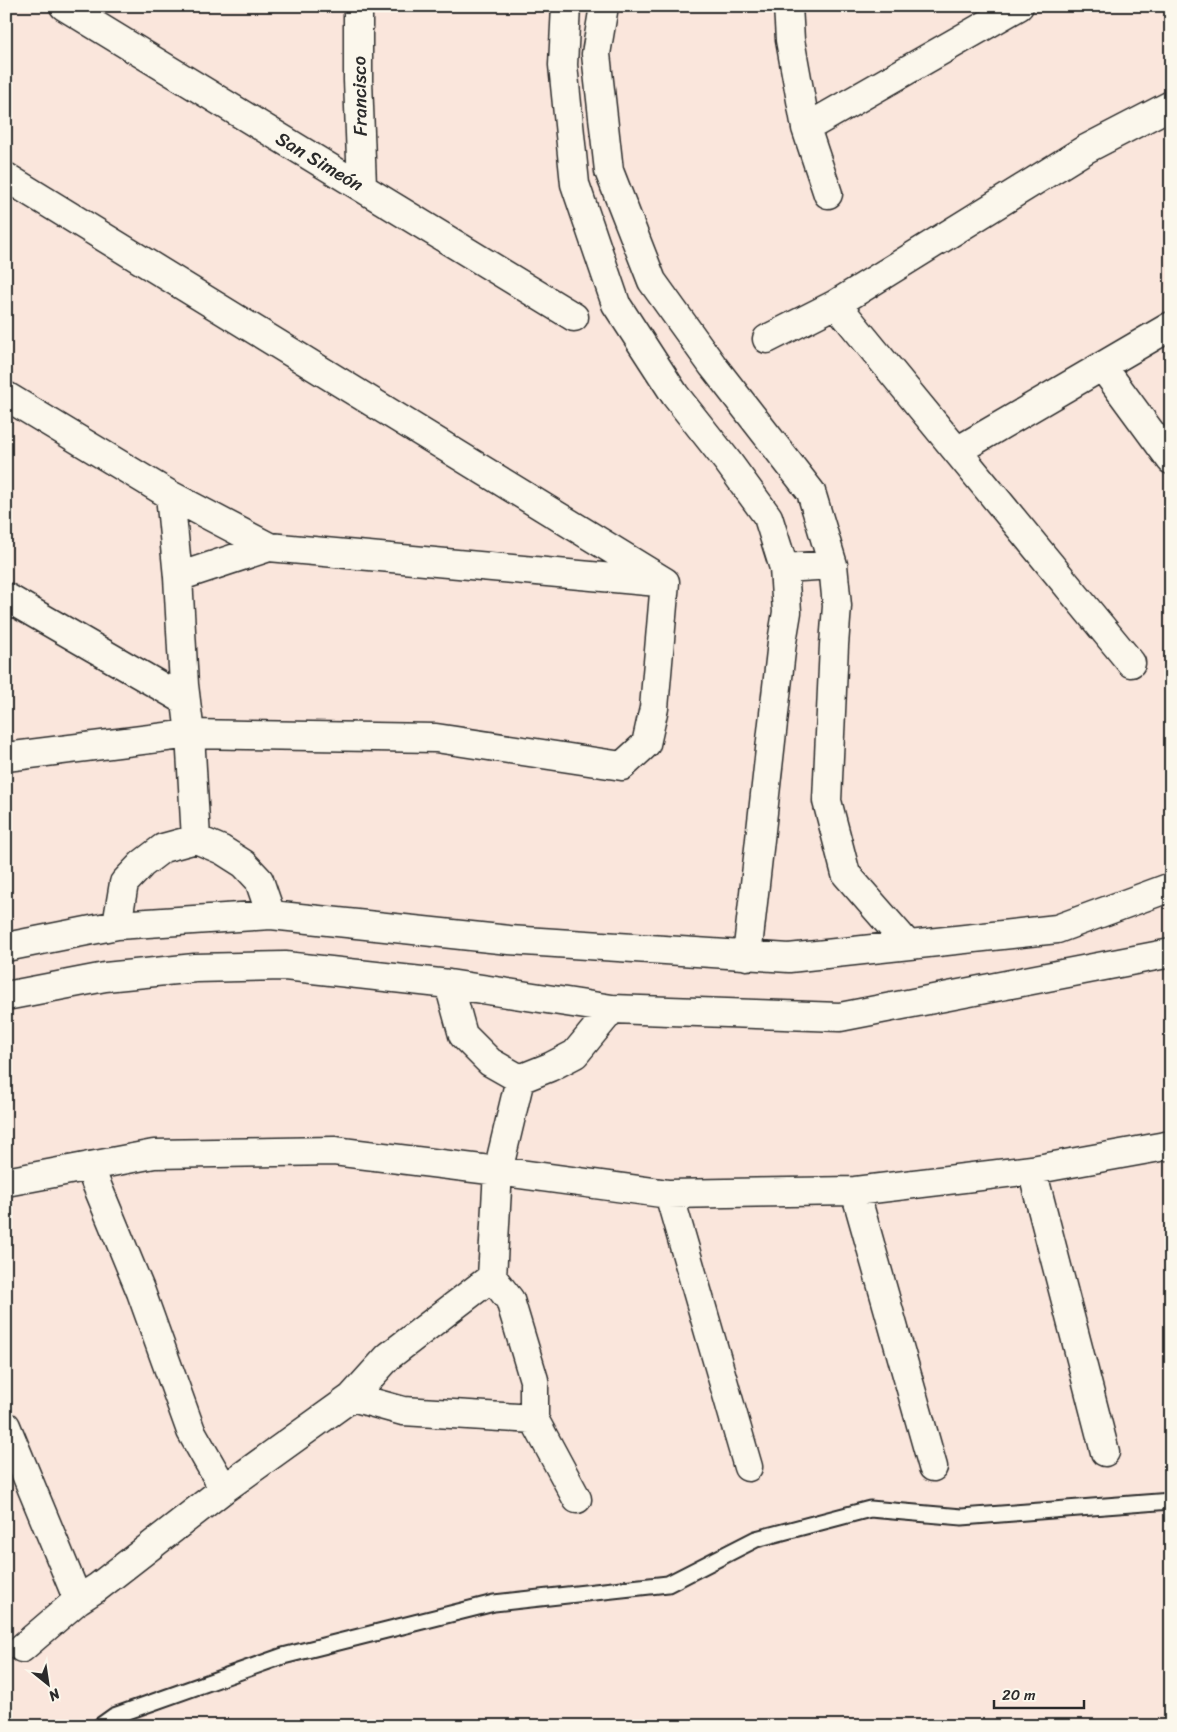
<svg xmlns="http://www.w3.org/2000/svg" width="1177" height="1732" font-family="Sriracha,sans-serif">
  <rect width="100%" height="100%" fill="#fae6dc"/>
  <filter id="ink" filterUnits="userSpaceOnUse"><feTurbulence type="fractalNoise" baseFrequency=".02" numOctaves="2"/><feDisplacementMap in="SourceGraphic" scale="10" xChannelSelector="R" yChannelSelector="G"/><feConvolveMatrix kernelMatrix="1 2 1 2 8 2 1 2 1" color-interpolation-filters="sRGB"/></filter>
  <g filter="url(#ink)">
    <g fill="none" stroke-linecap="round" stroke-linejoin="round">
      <g stroke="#2b2b2b" stroke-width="19">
        <path id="lane" d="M100,1726L114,1716L283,1656L494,1603L668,1584L756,1539L870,1509L962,1517L1171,1501"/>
      </g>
      <g stroke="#2b2b2b" stroke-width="31">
        <path id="street" d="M64,6L574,317
          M358,6V80L362,186
          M566,6L563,65L575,184L616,304L675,395L728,462L768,517L784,568L787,612L782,642L747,956
          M604,6L596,54L609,171L652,281L713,366L811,492L833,565L837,606L834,645L827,801L846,874L908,945
          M788,6L790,40L806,128L828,194
          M806,128L1019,6
          M6,177L665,582
          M767,339L836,304
          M1102,366L1171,460
          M6,396L170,495L269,547
          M957,451L1171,326
          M170,495L178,577L184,685L190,734L196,839
          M784,568L833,565
          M178,577L269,547L658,582
          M6,597L186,701
          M1131,663L836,304L1086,149L1171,105
          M6,757L190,734L436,738L622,766L646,744L654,708L665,582
          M117,925L124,883L142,864L163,848L196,839L222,850L244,864L259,880L271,915
          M6,947L117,925L271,915L509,940L789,958L1057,929L1171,887
          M449,984L463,1035L490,1062L520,1079
          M6,996L105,977L195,968L285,966L449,984L612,1009L840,1017L1171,953
          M520,1079L550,1067L575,1054L612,1009
          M89,1166L141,1292L191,1431L224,1489
          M1032,1170L1105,1452
          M6,1182L154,1154L334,1151L498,1171L520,1079
          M855,1191L933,1467
          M669,1194L748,1467
          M492,1277L389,1356L352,1397L403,1411L534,1419
          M6,1426L78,1600
          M577,1499L534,1419V1380L510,1300L492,1277L498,1171L669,1194L855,1191L1032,1170L1171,1145
          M22,1648L78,1600L98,1587L224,1489L352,1397"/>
      </g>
      <use href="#lane" stroke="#fbf7ec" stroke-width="15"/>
      <use href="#street" stroke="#fbf7ec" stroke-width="28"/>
    </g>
  </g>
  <g text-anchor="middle" stroke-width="4" stroke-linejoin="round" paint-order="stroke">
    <g font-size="19" fill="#2b2b2b" stroke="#fbf7ec">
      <text transform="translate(359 96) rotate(-91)" y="7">Francisco</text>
      <text transform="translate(320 161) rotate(31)" y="7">San Simeón</text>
    </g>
  </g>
  <rect width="1177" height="1732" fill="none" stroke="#fbf7ec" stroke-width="25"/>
  <rect x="12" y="12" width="1152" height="1707" fill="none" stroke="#2b2b2b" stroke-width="2" filter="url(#ink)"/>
  <g transform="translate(48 1684) rotate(150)" stroke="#fbf7ec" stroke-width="4" paint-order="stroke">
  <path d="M0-4L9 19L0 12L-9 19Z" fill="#2b2b2b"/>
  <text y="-8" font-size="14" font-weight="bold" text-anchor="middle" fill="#2b2b2b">N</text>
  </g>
  <path d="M994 1700v8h90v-8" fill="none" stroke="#2b2b2b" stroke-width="2.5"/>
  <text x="1002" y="1700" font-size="15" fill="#2b2b2b" stroke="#fbf7ec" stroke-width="4" paint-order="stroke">20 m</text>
</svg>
